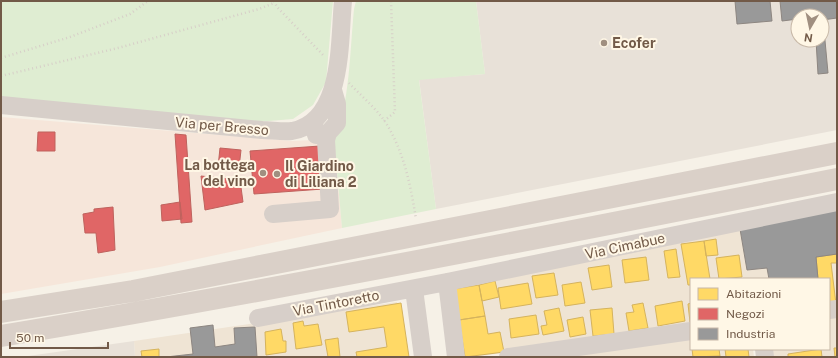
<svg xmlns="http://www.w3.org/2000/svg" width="838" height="358" font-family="'Public Sans',sans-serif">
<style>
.residential{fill:#efe4d4}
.commercial{fill:#f6e6da}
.industrial{fill:#e8e1d8;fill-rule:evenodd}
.green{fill:#dfedd2}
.homes{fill:#ffd966;stroke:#d5b35d}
.shops{fill:#e06666;stroke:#bf625d}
.industry{fill:#999;stroke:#8d8681}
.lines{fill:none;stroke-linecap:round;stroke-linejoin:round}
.path{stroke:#d7cfc8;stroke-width:2.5;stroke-dasharray:1 3;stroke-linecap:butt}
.minor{stroke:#d7cfc9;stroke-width:18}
.highway{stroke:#dad0c8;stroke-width:22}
.poi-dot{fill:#a08f80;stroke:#fff7e6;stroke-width:1.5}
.labels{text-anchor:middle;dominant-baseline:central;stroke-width:4;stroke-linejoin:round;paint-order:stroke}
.poi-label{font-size:14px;font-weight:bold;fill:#725a48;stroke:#fff7e6;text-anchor:start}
.street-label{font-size:14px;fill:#725a48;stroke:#fff7e6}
</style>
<rect width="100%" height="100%" fill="#f6f1e7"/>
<!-- residential -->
<path class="residential" d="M740 229 747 270 767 268 769 279H691V324L475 357H465L453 289Z
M837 254V304L829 305V279H818Z
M397 302 408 357H135L134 341Z
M837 315V357H773L772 349H829V316Z
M691 339V349H753L754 357H567Z"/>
<!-- commercial -->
<path class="commercial" d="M1 117 292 141 334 139 342 228 160 267 1 294Z"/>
<!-- industrial -->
<path class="industrial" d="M476 1H837V130L436 209 419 79 485 74ZM798 16H822V40H798Z
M134 341 135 357H21Z"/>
<!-- green -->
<path class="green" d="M1 1H333L326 82 313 105 293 119 257 122 1 97Z
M356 1H476L485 74 419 80 436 209 342 228 334 139C350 105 350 48 354 9Z"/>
<!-- homes -->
<path class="homes" d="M716 239 718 255 706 256 704 241Z
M704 241 710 279H691V285H688L681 244Z
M676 249 680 277 668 278 664 251Z
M837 254V263H831L836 304 829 305V279H818L816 257Z
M739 255 742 277 719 279 716 258Z
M646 257 649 280 625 283 622 260Z
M609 265 612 287 592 290 588 268Z
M554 273 558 295 536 298 532 276Z
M495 281 499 297 482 301 479 285Z
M581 282 585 303 565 306 562 285Z
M528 283 532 304 501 309 498 288Z
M479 285 485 316 459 320 453 289Z
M682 301 685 321 658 326 655 306Z
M401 303 409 357H357L356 352 387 347 384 327 349 332 346 312Z
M643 303 648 328 629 331 626 313 634 312 632 305Z
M691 303V322H690L688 304Z
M559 308 564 331 543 335 541 326 547 325 544 311Z
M612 308 614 334 593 336 590 310Z
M536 315 539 334 511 338 509 319Z
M485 316 488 334 500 332 504 352 465 357 459 320Z
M583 317 586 334 570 337 567 320Z
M303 321 304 326 318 324 322 345 296 349 293 323Z
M281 329 283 341H286V352L266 355 265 332Z
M338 338 340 357H328L325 340Z
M834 348H837V357H835Z
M159 349V357H142L141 351Z
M692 349H719L720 356 693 357Z
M725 349H748L749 357H726Z
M821 349 822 357H788V354Z"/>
<!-- shops -->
<path class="shops" d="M38 132H55V151H37Z
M175 134 186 135 192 222 181 223Z
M320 146 323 189 254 194 250 151Z
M220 148 241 150 239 168 218 167Z
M201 176 240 180 243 202 205 210Z
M180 202 182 219 162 221 161 205Z
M113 207 115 250 98 253 96 233H85L83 214 94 212V209Z"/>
<!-- industry -->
<path class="industry" d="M735 1H770L772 21 737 24Z
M780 1H837V18L822 20V16H798V19L782 21Z
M823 19 828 73 818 74 816 40H822Z
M837 209V254L816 257 818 279H769L767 268 747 270 740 229Z
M213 325 215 347 235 344 234 328 255 327 257 357H166L193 354 190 328Z"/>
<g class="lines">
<!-- path -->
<path class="path" d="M274 1 277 7 324 56
M1 58 70 37 130 14 148 1
M1 76 118 48 259 9 274 3
M349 83C363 98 381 112 390 130 405 157 411 188 416 219
M384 121 395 112 391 1"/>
<!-- minor -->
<path class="minor" d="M1 105 262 130C271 130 282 132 292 131 344 122 339 41 343 1
M316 135 328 133 337 123V104L333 90
M273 214 330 209 326 140 328 133
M447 282 456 357
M414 289 423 357
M829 310 837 309
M258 318 447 282 837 202
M764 349 765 357
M508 357 691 331"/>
<!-- highway -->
<path class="highway" d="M1 312 133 291 837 153
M1 336C281 289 559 234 837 179"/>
</g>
<!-- markers -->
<g class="poi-dot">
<circle cx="604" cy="43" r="4"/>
<circle cx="263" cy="173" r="4"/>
<circle cx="277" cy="174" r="4"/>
</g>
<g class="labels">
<!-- poi labels -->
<g class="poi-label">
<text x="612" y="43">Ecofer</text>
<text x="255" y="165" text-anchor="end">La bottega<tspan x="255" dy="16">del vino</tspan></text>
<text x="285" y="166">Il Giardino<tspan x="285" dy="16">di Liliana 2</tspan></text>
</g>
<!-- street labels -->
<g class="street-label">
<text transform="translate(222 126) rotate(5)">Via per Bresso</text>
<text transform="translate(625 246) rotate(-12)">Via Cimabue</text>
<text transform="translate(336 303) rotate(-11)">Via Tintoretto</text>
</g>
</g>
<!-- border -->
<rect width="838" height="358" fill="none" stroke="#725a48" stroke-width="4"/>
<!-- legend -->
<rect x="690" y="278" width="140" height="72" fill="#fff7e6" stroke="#c7b8a7"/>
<rect x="698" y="288" width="20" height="12" fill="#ffd966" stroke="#c7b8a7"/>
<text x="726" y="298" font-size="12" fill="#725a48">Abitazioni</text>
<rect x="698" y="308" width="20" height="12" fill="#e06666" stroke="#c7b8a7"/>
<text x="726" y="318" font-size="12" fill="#725a48">Negozi</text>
<rect x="698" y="328" width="20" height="12" fill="#999999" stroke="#c7b8a7"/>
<text x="726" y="338" font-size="12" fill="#725a48">Industria</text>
<!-- north arrow -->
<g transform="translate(810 28) rotate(189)"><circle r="19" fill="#fff7e6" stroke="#c7b8a7"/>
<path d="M0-3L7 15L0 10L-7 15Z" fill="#a08f80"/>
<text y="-6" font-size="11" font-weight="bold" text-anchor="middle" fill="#725a48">N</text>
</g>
<!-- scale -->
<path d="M10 342v6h98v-6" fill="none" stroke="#725a48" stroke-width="2"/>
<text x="16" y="342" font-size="12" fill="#725a48" stroke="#fff7e6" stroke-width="3" paint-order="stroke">50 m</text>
</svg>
